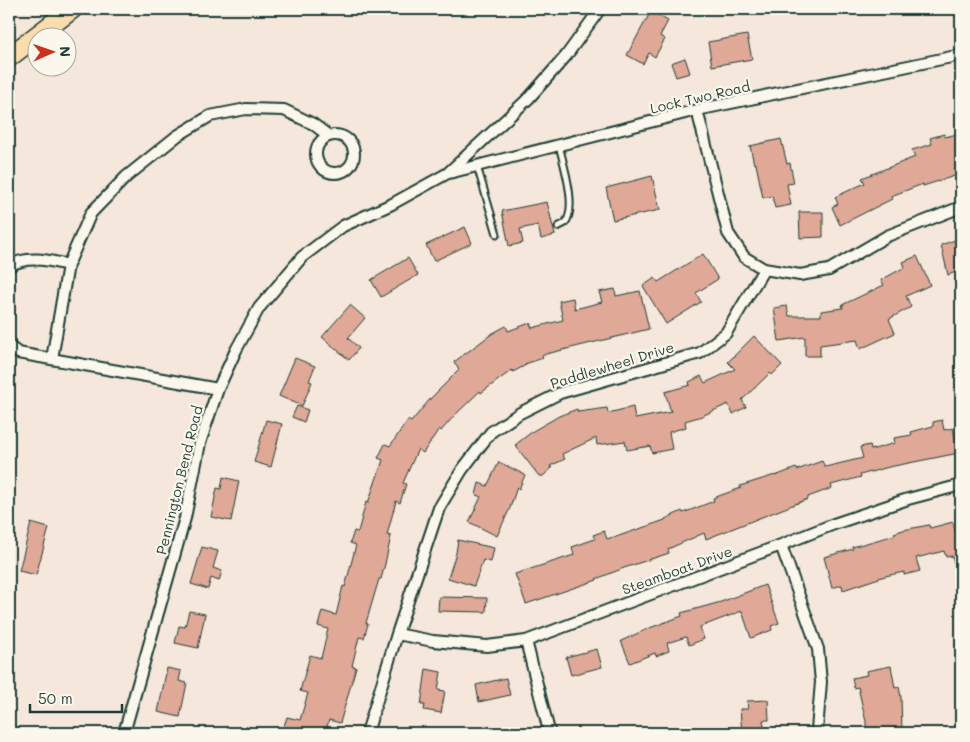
<svg xmlns="http://www.w3.org/2000/svg" width="970" height="742" font-family="Mali,sans-serif">
<style>
.building{fill:#dfa897;stroke:#1f3d34}
.lines{fill:none;stroke-linecap:round;stroke-linejoin:round}
.lane-casing{stroke:#1f3d34;stroke-width:9}
.street-casing{stroke:#1f3d34;stroke-width:14}
.highway-casing{stroke:#1f3d34;stroke-width:22}
.lane{stroke:#fbf7ec;stroke-width:5}
.street{stroke:#fbf7ec;stroke-width:10}
.highway{stroke:#fcdcac;stroke-width:19}
.labels{text-anchor:middle;dominant-baseline:central;stroke-width:4.5;stroke-linejoin:round;paint-order:stroke}
.street-label{font-size:14px;fill:#1f3d34;stroke:#fbf7ec}
</style>
<rect width="100%" height="100%" fill="#f5e7db"/>
<filter id="ink" filterUnits="userSpaceOnUse"><feTurbulence type="fractalNoise" baseFrequency=".02" numOctaves="2"/><feDisplacementMap in="SourceGraphic" scale="10" xChannelSelector="R" yChannelSelector="G"/><feConvolveMatrix kernelMatrix="1 2 1 2 8 2 1 2 1" color-interpolation-filters="sRGB"/></filter>
<g filter="url(#ink)">
<!-- building -->
<path class="building" d="M651 11 668 21 660 36 665 39 655 57 649 53 643 64 627 55Z
M747 35 752 59 712 66 708 42Z
M685 58 690 73 676 77 671 63Z
M961 133V174L923 186V184L891 196 892 199 840 225 832 207 838 204 835 197 865 183 862 178 915 157 912 150 932 144 930 138 944 134 945 137Z
M781 139 787 164 790 163 794 183 787 184 791 205 775 208 772 196 763 198 756 164H754L750 146Z
M652 176 660 210 613 220 606 188Z
M547 202 555 235 541 239 538 225 520 229 523 243 509 246 502 211Z
M799 212H823V237L800 238Z
M465 227 472 243 434 261 426 245Z
M955 240 961 260V270L948 275 941 245Z
M703 254 718 279 696 293 701 302 666 324 643 286 655 278 658 282Z
M917 256 930 285 906 296 911 307 889 319 895 333 860 349 857 340 820 345V356H805V337L779 341 774 308 787 306 789 316H821V311L843 308 842 305 884 285 881 280 905 267 903 262Z
M408 258 418 275 381 297 371 280Z
M615 289 616 296 640 291 649 329 542 355 543 358 525 364 526 365 513 372 512 370 481 393 480 391 454 416 441 431 439 429 423 453 418 449 403 483 406 484 400 503 396 501 387 535 391 536 385 564 381 579H379L366 623 368 624 364 638 359 637 352 666 356 667 340 723 329 720 325 733H298L283 729 287 717 300 720 308 693 300 691 310 655 321 658 328 629 318 626 322 611 336 615 343 586 345 587 356 545 350 543 354 531 358 532 366 502 368 503 383 460 378 458 385 444 390 446 408 420 411 422 431 398 459 370 454 362 493 333 506 326 508 331 530 323 532 328 563 320 559 301 573 298 575 309 602 302 599 292Z
M350 305 365 318 348 338 359 348 349 360 322 337Z
M754 336 782 365 772 375 770 373 742 400 746 407 733 414 728 404 702 416 685 421 686 427 669 432 672 449 652 453 650 446 627 450 625 441 597 445 596 438 562 454 565 459 550 466 552 468 543 476H539L515 445 533 431 559 416 577 409 578 412 607 408 608 413 633 407 635 419 671 412 665 392 690 385 689 382 701 376 705 383 735 369 728 362Z
M295 358 315 366 309 381 312 382 302 406 279 396Z
M297 406 308 410 304 422 292 417Z
M266 420 282 424 271 467 254 462Z
M942 420 944 430 953 428 959 453 889 467 860 475 861 477 831 485 832 488 808 497V499L795 504 706 539 704 533 668 549 669 553 624 568 596 579 597 580 526 604 515 574 574 555 572 547 595 539 593 535 604 531 607 539 613 537V538L665 520V519L682 511 683 513 714 501 713 498 741 488 740 486 775 475V476L796 468 797 470 822 461 825 467 863 458 860 447 870 445 871 450 895 443 894 438 912 435 911 432 933 426V422Z
M499 462 525 475 519 489 517 487 510 508 497 536 469 522 481 497 476 495 479 483 487 486Z
M223 477 239 481 231 521 211 517 217 488 221 489Z
M953 522 961 555V574L957 575 952 556 946 557 944 551 916 558 920 571 904 575V572L885 576 843 590 842 585 832 588 824 557 853 549 852 547 895 535 894 533 903 530 929 525 930 528Z
M31 523 49 528 36 575 19 571Z
M458 540 494 548 491 562 483 560 474 586 448 578 456 553Z
M202 547 218 551 213 568 222 571 219 581 211 578 208 589 191 584Z
M765 585 779 623 771 626 772 630 751 638 742 611 700 627 704 639 689 645 686 637 667 643 669 651 656 656 655 653 630 663 621 641 647 629 682 616 681 613 721 602Z
M439 597 487 598 486 612 438 611Z
M189 611 205 614 198 648 175 643 179 626 185 627Z
M597 649 602 667 571 675 566 657Z
M891 666 895 688 899 687 901 697 902 731 866 732V722L858 687 854 688 852 678 867 675 866 671Z
M167 668 181 671 179 681 187 683 180 717 158 712Z
M426 669 441 672 438 690 445 691 441 713 424 710 425 705H421Z
M506 678 510 695 479 702 476 685Z
M768 700 769 720H763L765 733H742L740 709H748L747 701Z"/>
<g class="lines">
<!-- lane casing -->
<g class="lane-casing">
<path id="lane" d="M477 166 497 234
M558 227C560 225 563 225 565 223 578 208 563 163 559 145"/>
</g>
<!-- street casing -->
<g class="street-casing">
<path id="street" d="M697 110 728 233 744 257 764 269 800 275 829 270 887 236 961 207
M316 154a19 19 0 1 1 38 0a19 19 0 1 1-38 0Z
M449 173 697 110 961 55
M9 266C27 255 48 260 68 265L91 213 126 177 177 136 210 116 246 109 284 110 313 124 329 136
M9 346 18 353 218 389
M52 359 68 265
M781 545 818 649 821 682 817 730
M397 634 433 641 487 646 526 641 781 545 834 524 908 499 961 485
M526 641 549 731
M124 733 185 518 200 443 218 389 236 350 259 308 302 257 343 226 392 204 448 173 529 98 566 56 600 9
M367 733 397 634 439 508 462 470 491 432 520 413 560 393 700 353 726 333 764 269"/>
</g>
<!-- highway casing -->
<g class="highway-casing">
<path id="highway" d="M9 57 72 9"/>
</g>
<!-- lane -->
<use href="#lane" class="lane"/>
<!-- street -->
<use href="#street" class="street"/>
<!-- highway -->
<use href="#highway" class="highway"/>
</g>
</g>
<g class="labels">
<!-- street labels -->
<g class="street-label">
<text transform="translate(700 97) rotate(-13)">Lock Two Road</text>
<text transform="translate(612 365) rotate(-17)">Paddlewheel Drive</text>
<text transform="translate(179 480) rotate(-76)">Pennington Bend Road</text>
<text transform="translate(677 570) rotate(-20)">Steamboat Drive</text>
</g>
</g>
<!-- margin -->
<rect width="970" height="742" fill="none" stroke="#fbf7ec" stroke-width="30"/>
<rect x="15" y="15" width="940" height="712" fill="none" stroke="#1f3d34" stroke-width="2" filter="url(#ink)"/>
<!-- north arrow -->
<g transform="translate(52 52) rotate(88)"><circle r="24" fill="#fbf7ec" stroke="#a3ada2"/>
<path d="M0-4L9 19L0 12L-9 19Z" fill="#c8321e"/>
<text y="-8" font-size="14" font-weight="bold" text-anchor="middle" fill="#1f3d34">N</text>
</g>
<!-- scale -->
<path d="M30 704v8h92v-8" fill="none" stroke="#1f3d34" stroke-width="2.5"/>
<text x="38" y="704" font-size="15" fill="#1f3d34" stroke="#fbf7ec" stroke-width="4" paint-order="stroke">50 m</text>
</svg>
